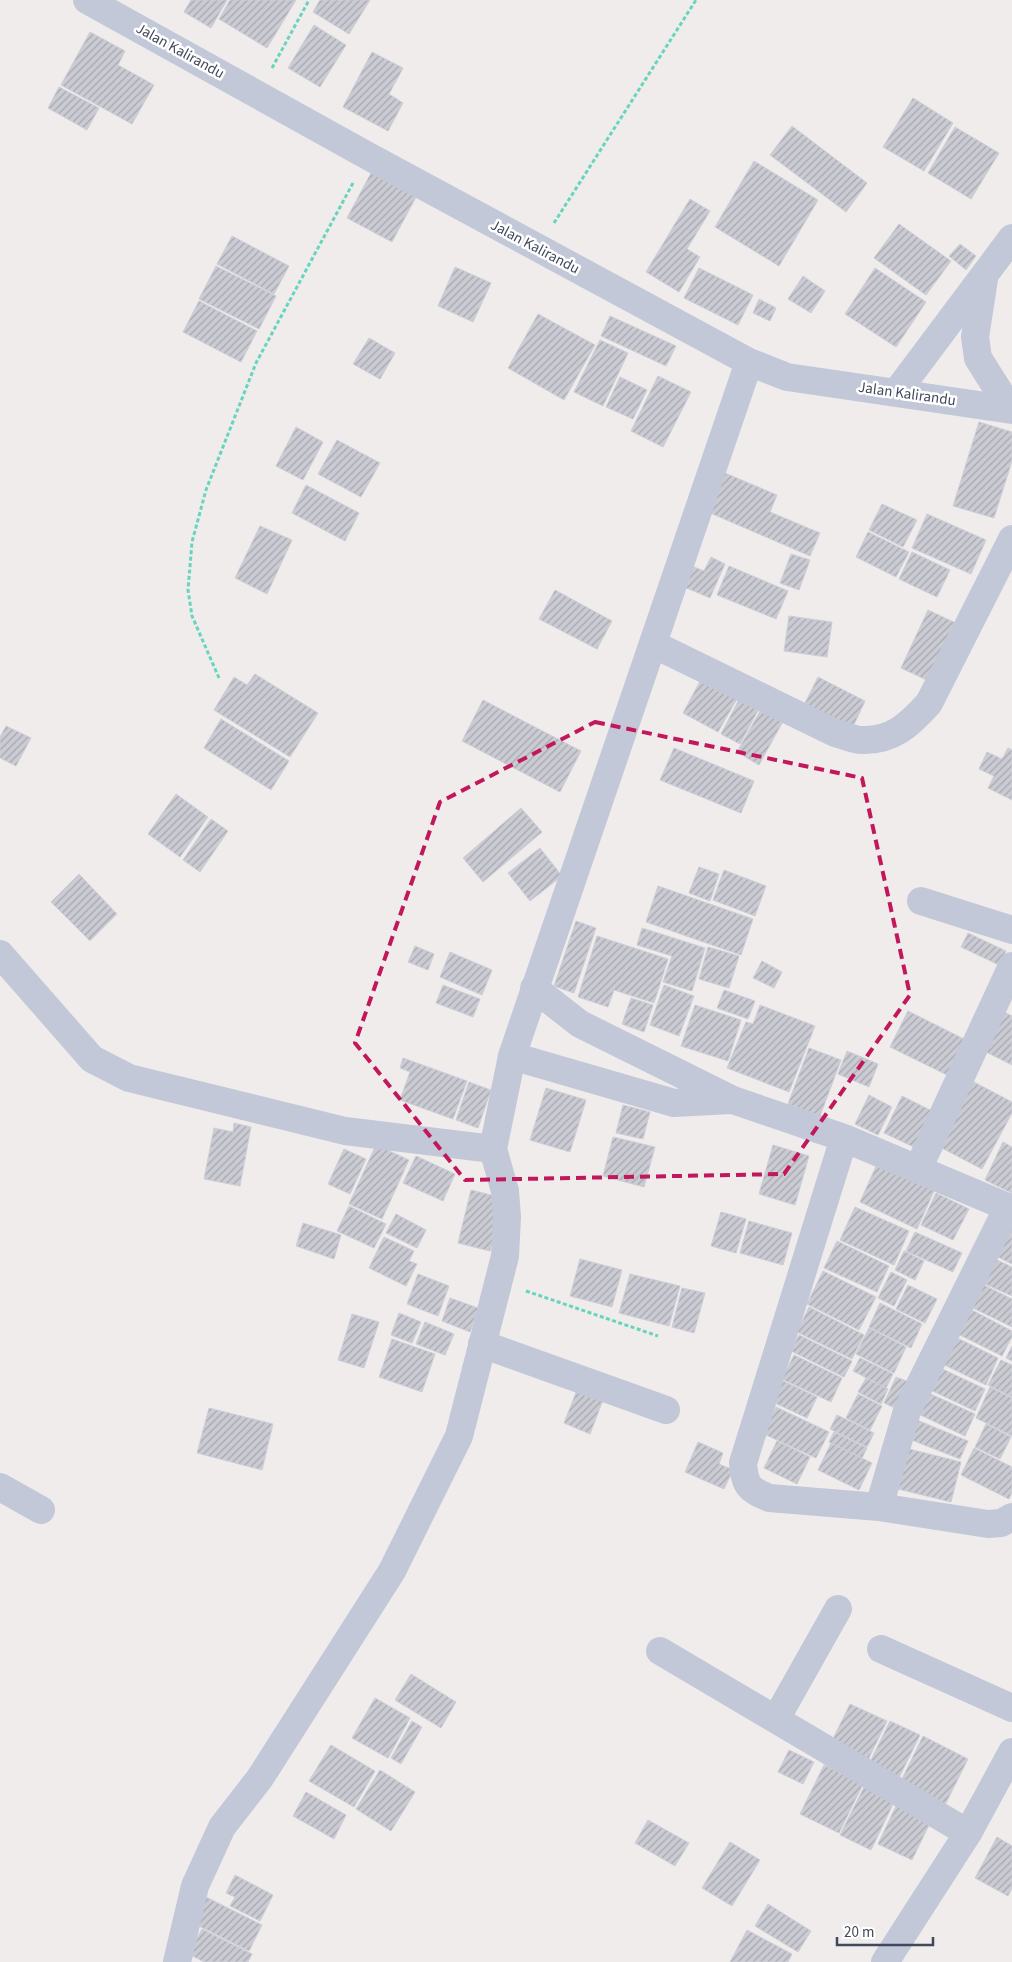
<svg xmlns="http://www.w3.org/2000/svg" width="1012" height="1962" font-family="'Source Sans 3',sans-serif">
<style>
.building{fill:url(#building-hatch);stroke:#ceced8}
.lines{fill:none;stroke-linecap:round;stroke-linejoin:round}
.path{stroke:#67d5be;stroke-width:3;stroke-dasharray:4 2.5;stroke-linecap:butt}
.minor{stroke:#c2c8d8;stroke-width:28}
.marked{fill:none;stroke:#c2185b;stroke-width:4;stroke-dasharray:10 6;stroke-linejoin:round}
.labels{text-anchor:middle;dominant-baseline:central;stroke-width:5;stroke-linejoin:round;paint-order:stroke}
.street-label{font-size:15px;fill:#42485b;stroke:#fff}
</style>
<defs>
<pattern id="building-hatch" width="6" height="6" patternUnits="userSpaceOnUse" patternTransform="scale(1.25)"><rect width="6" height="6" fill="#cbcbd4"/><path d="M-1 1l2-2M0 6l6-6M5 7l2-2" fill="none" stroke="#a6a7af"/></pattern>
</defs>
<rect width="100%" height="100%" fill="#efeceb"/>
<!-- building -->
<path class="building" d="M191 0H227L211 28 184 12Z
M230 0H296L267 48 219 19Z
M320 0H370L349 34 313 12Z
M314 25 346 45 320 87 288 68Z
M90 32 125 51 118 65 154 85 132 124 61 85Z
M372 52 403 68 389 94 403 103 388 131 343 107Z
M59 87 99 108 87 130 48 108Z
M913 98 953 123 924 171 883 147Z
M792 126 867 183 846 212 770 155Z
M955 127 999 153 971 199 928 173Z
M754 161 818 200 779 266 715 227Z
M371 173 416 197 392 242 347 218Z
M690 199 710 211 687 249 700 257 679 292 646 272Z
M899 224 951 261 926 295 874 258Z
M232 236 289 266 274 294 217 264Z
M960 244 976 256 966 270 949 256Z
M216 266 276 296 259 329 199 299Z
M455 267 491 283 473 322 438 306Z
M699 268 753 295 738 325 684 298Z
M875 268 926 302 896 347 845 314Z
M803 276 825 291 811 313 788 299Z
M759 299 776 308 770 321 753 313Z
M199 301 257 331 241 362 183 332Z
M538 314 595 345 564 400 508 368Z
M610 316 676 346 666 366 601 336Z
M369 338 395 353 380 379 353 364Z
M600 340 628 353 603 406 574 392Z
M658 376 691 392 663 447 631 431Z
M620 377 647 390 633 419 606 407Z
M979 422 1012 432V461L994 518 953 506Z
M296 427 323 442 303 480 276 466Z
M337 440 380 463 361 497 318 474Z
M725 473 777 495 770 512 820 533 810 556 701 509Z
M306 485 359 513 345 541 292 513Z
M882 504 917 520 903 547 869 530Z
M927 514 986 540 971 574 912 548Z
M260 526 292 540 267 594 235 578Z
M868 532 909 552 896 577 856 557Z
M912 552 950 570 937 597 899 579Z
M791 554 810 560 799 590 780 583Z
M711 557 725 564 710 598 675 583 684 563 704 571Z
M729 566 788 591 776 619 717 595Z
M555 590 612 621 597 649 539 619Z
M928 610 958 624 931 682 901 668Z
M789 616 832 622 827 657 784 651Z
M705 672 741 692 718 732 683 713Z
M255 674 318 713 290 757 214 710 234 677 247 685Z
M818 677 865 701 851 731 803 707Z
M743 692 762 703 740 744 721 734Z
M483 700 581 751 560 792 462 741Z
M764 704 786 716 759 765 737 752Z
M221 719 289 761 271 790 204 748Z
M6 726 31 738 16 766 0 758V737Z
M674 748 754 781 741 813 660 780Z
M1008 748 1012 750V800L988 788 994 776 979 769 987 752 1002 759Z
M176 794 208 817 180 857 148 834Z
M521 808 542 832 483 882 463 858Z
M211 819 228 831 200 872 183 860Z
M540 848 562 876 530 901 508 873Z
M699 867 719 874 710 901 689 893Z
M724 870 766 886 755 916 713 900Z
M79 874 117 914 90 941 51 902Z
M658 886 753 919 741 955 646 922Z
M576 921 596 928 574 993 554 986Z
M642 928 705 948 692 991 663 982 672 956 637 945Z
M968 933 1006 951 999 965 961 947Z
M597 936 668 959 654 1003 614 990 608 1007 578 997Z
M415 946 434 954 428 970 408 962Z
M708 947 739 956 729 988 699 979Z
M450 952 492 970 482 995 440 977Z
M762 961 782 972 774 988 753 978Z
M443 985 480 999 473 1017 436 1003Z
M664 985 694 996 679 1036 650 1025Z
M724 990 755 1001 748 1019 717 1008Z
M631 998 653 1005 644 1032 622 1024Z
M695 1005 741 1020 728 1061 681 1046Z
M760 1005 815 1026 789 1092 727 1068 746 1022 753 1024Z
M908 1011 966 1040 949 1076 890 1047Z
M1004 1012 1012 1016V1065L984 1051Z
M809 1048 841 1060 820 1116 788 1104Z
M847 1051 878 1064 869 1087 838 1074Z
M403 1058 467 1081 453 1119 400 1100 410 1072 400 1068Z
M972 1081 1012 1102V1113L982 1169 938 1146Z
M469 1082 491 1090 478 1128 456 1120Z
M546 1088 586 1100 570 1152 530 1140Z
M869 1095 892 1107 878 1135 855 1124Z
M902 1096 938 1114 920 1150 884 1133Z
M623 1105 650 1112 643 1139 616 1133Z
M234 1123 251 1127 240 1186 204 1179 214 1128 233 1132Z
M613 1137 655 1147 644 1187 603 1176Z
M1003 1142 1012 1147V1193L985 1180Z
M376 1145 409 1160 382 1219 349 1204Z
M773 1145 809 1156 795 1205 759 1194Z
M344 1149 366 1159 350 1194 328 1184Z
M416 1156 455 1174 443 1201 403 1183Z
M877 1164 934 1191 917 1229 860 1202Z
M471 1190 503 1198 490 1251 458 1243Z
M936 1193 969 1209 953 1240 921 1225Z
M349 1206 386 1224 374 1248 337 1231Z
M855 1207 909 1231 894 1265 840 1240Z
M721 1212 746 1219 736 1253 711 1246Z
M396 1214 426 1230 417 1248 386 1233Z
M749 1221 792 1233 783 1265 740 1253Z
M303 1223 341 1235 334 1259 296 1246Z
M1012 1226V1264L998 1257Z
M915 1232 962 1253 953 1272 906 1251Z
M384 1237 414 1251 409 1261 417 1264 406 1286 369 1268Z
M837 1241 889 1266 877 1292 824 1268Z
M904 1251 924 1261 915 1280 895 1270Z
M580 1259 622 1270 612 1307 570 1296Z
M995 1259 1012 1267V1296L983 1283Z
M823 1271 876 1297 859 1330 807 1304Z
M891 1272 907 1280 894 1306 878 1298Z
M418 1274 449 1286 438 1316 407 1304Z
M630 1274 680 1286 669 1326 619 1313Z
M982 1284 1012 1299V1327L971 1307Z
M908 1285 937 1299 925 1323 896 1309Z
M682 1288 705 1293 694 1333 672 1327Z
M450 1298 478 1308 470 1332 442 1321Z
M880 1303 922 1324 911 1348 869 1327Z
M809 1307 864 1335 852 1359 797 1332Z
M970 1309 1012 1331V1337L1002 1356 958 1334Z
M399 1313 421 1322 412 1343 391 1335Z
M352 1314 379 1322 364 1368 338 1360Z
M425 1322 454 1334 445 1355 416 1344Z
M869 1328 906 1347 894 1373 856 1354Z
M949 1334 998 1358 986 1385 936 1361Z
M799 1335 852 1361 844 1377 791 1351Z
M392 1339 435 1354 422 1392 379 1377Z
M1012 1346V1361L1006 1358Z
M794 1355 842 1378 831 1402 782 1379Z
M860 1358 893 1374 886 1388 853 1371Z
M1001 1360 1012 1365V1397L988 1385Z
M934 1365 985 1389 975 1411 924 1387Z
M896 1377 909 1382 897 1409 884 1403Z
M866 1378 888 1389 881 1404 858 1392Z
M783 1381 817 1397 807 1418 773 1402Z
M990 1387 1012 1398V1436L976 1418Z
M577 1390 603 1400 590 1434 564 1423Z
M924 1391 975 1414 965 1436 914 1412Z
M858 1394 882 1406 870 1430 846 1418Z
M776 1407 829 1432 816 1458 764 1434Z
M209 1408 273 1424 262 1470 197 1453Z
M837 1415 874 1433 867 1447 830 1429Z
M912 1418 968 1441 960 1459 904 1437Z
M986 1424 1011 1437 1000 1459 975 1447Z
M834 1432 867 1448 862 1458 829 1442Z
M777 1441 810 1457 797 1484 764 1468Z
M698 1442 723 1453 719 1464 733 1470 724 1489 685 1472Z
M831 1443 872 1463 859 1490 818 1470Z
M905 1448 961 1462 951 1502 894 1488Z
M974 1448 1012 1467V1492L1009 1499 961 1475Z
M411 1674 456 1702 441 1728 395 1700Z
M375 1698 410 1718 388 1758 352 1738Z
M850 1704 887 1721 865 1766 828 1749Z
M412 1721 422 1727 401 1764 391 1758Z
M890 1721 920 1735 898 1780 868 1766Z
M923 1736 968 1759 945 1805 900 1783Z
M331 1745 375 1771 354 1807 309 1781Z
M789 1750 814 1762 803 1784 778 1772Z
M824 1765 863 1784 839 1833 800 1814Z
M380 1770 415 1792 391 1831 356 1809Z
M864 1787 894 1802 871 1850 840 1835Z
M306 1792 346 1815 334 1839 293 1816Z
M896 1806 930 1823 912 1860 878 1844Z
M648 1820 689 1843 675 1866 635 1843Z
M997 1837 1012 1846V1888L1008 1896 975 1878Z
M730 1842 760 1860 732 1906 702 1888Z
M235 1875 273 1895 260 1921 230 1906 235 1897 226 1893Z
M206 1897 262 1925 249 1951 193 1923Z
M768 1904 811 1931 798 1952 755 1926Z
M202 1929 252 1954 248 1962H204L189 1954Z
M747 1930 792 1954 788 1962H730Z"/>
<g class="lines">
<!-- path -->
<path class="path" d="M272 68 309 0
M554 223 696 0
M219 678 192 616 188 590 192 542 206 490 256 363 353 183
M526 1291 658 1336"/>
<!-- minor -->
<path class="minor" d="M87 0 368 156 749 362 787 377 1012 410
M984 279 975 337 978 358 1010 409
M896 393 1012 238
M653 644 835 733C844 735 854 740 862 740 893 741 910 724 929 703L1012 539
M921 901 1012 930
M0 954 92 1059 129 1078 345 1131 493 1149
M534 988 580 1024 733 1100 844 1138 1012 1209
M512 1056 674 1103 731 1100
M844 1138 743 1463C745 1486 748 1489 769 1498L879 1507 988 1524 1001 1523 1012 1517
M918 1169 1012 966
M482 1344 666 1410
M0 1487 41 1510
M879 1507 907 1411 1008 1207
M881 1649 1012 1708
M660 1651 968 1833
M776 1719 838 1609
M177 1962 195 1886 222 1827 260 1778 392 1571 459 1436 505 1256 507 1217 505 1191 493 1149 512 1056 749 362
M885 1962 968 1833 1012 1752"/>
</g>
<!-- marked area -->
<path class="marked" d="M595 722 862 778 910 995 784 1174 465 1180 355 1043 440 802Z"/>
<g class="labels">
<!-- street labels -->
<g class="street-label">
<text transform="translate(180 51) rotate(29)">Jalan Kalirandu</text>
<text transform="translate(535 247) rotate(28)">Jalan Kalirandu</text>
<text transform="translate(907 394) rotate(8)">Jalan Kalirandu</text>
</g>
</g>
<!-- scale -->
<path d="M837 1937v8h96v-8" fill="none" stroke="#42485b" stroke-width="2.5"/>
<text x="844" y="1937" font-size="15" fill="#42485b" stroke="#ffffff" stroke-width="4" paint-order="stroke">20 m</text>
</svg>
